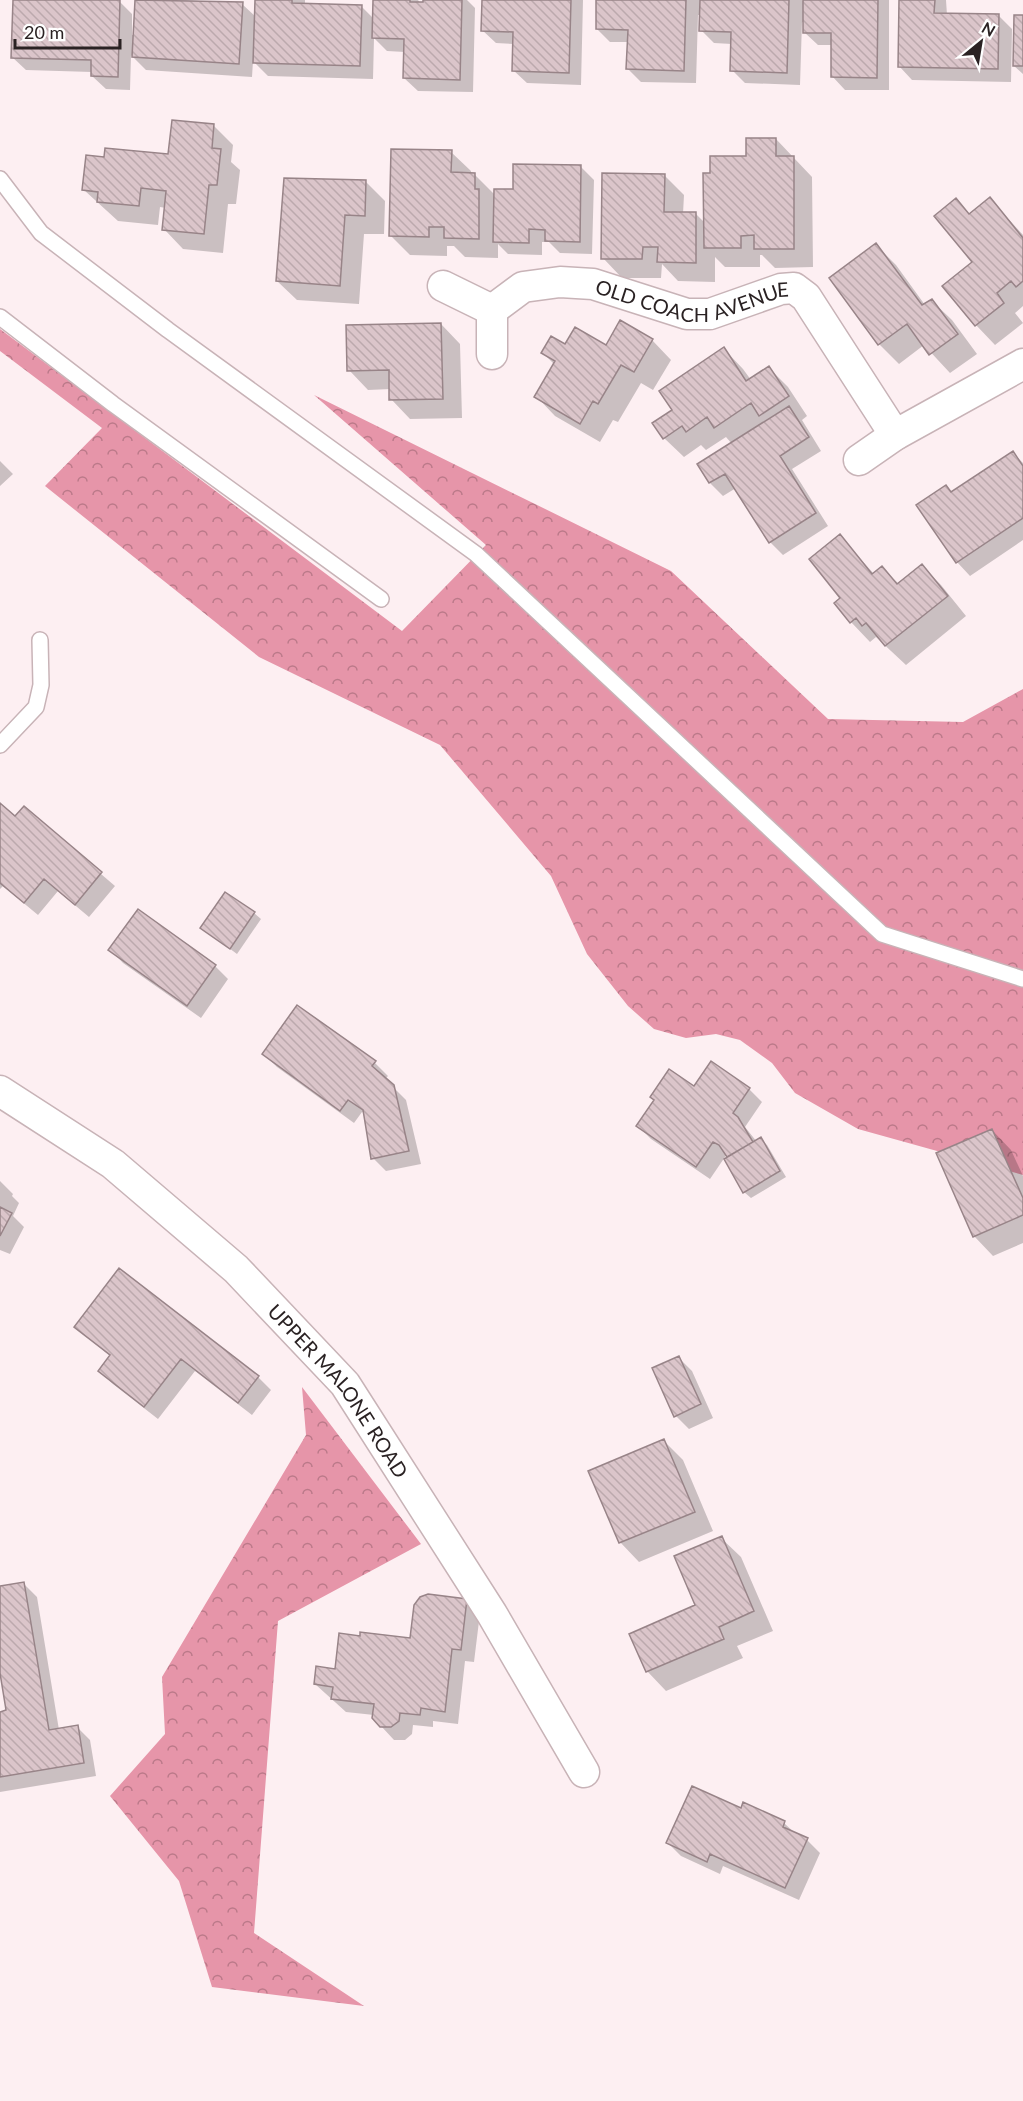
<svg xmlns="http://www.w3.org/2000/svg" width="1023" height="2101" font-family="Lato,sans-serif">
<style>
.forest{fill:url(#forest-crowns)}
.shadow{fill:#0003}
.building{fill:url(#building-back-hatch);stroke:#988488;stroke-width:1.5}
.lines{fill:none;stroke-linecap:round;stroke-linejoin:round}
.service-casing{stroke:#c8b3b7;stroke-width:18}
.minor-casing{stroke:#c8b3b7;stroke-width:33}
.service{stroke:#fff;stroke-width:15}
.minor{stroke:#fff;stroke-width:30}
.labels{text-anchor:middle;dominant-baseline:central;stroke-width:6;stroke-linejoin:round;paint-order:stroke}
.street-label{font-size:20px;fill:#2a2223;stroke:#fff}
</style>
<defs>
<pattern id="forest-crowns" width="20" height="18" patternUnits="userSpaceOnUse" patternTransform="scale(1.5)"><rect width="20" height="18" fill="#e695a9"/><path d="M2 6a3 3 0 1 1 6 0M12 15a3 3 0 1 1 6 0" fill="none" stroke="#bb7989"/></pattern>
<pattern id="building-back-hatch" width="6" height="6" patternUnits="userSpaceOnUse" patternTransform="scale(1.5)"><rect width="6" height="6" fill="#dbc5ca"/><path d="M-1 5l2 2M0 0l6 6M5-1l2 2" fill="none" stroke="#bca9ad"/></pattern>
</defs>
<rect width="100%" height="100%" fill="#fdeff2"/>
<!-- forest -->
<path class="forest" d="M0 329 402 631 486 545 314 395 671 571 828 719 963 722 1023 689V1175L858 1129 795 1093 772 1063 740 1040 716 1034 686 1038 654 1029 628 1006 587 954 551 876 440 745 259 657 45 486 102 428 0 351Z
M302 1387 421 1544 278 1621 254 1933 364 2006 212 1987 179 1881 110 1796 165 1734 162 1677 306 1435Z"/>
<!-- shadow -->
<path class="shadow" d="M14 0 119 1 132 14V35H135L137 0H186L242 4 256 17V0H305V5L361 6 374 19V0H418L421 4H425V0H467L475 8 473 92 418 91 404 78 405 52 387 51 374 38 373 79 268 76 253 61 252 77 146 70 131 55 130 90 106 89 92 76V72L26 70 12 57Z
M483 0H583L581 85 527 83 513 70 514 44 496 43 482 30Z
M598 0H700L701 2 702 0H802L805 3V0H889V90H845L832 76V45H818L804 32V23L802 22 800 85 745 83 732 70V44L714 43 701 30V15H698L696 83 641 82 628 69 629 42H610L597 29Z
M900 0H946L947 15H998L1012 29 1011 82 912 80 899 66Z
M1023 16V74L1014 66Z
M214 126 233 145 231 162 240 170 236 204H228L223 253 183 249 164 229 166 208 160 207 158 225 118 221 84 190 105 159 169 156Z
M776 139 812 177 813 267 775 268 762 255H760V267H725L715 257V282L678 281 662 264 661 278H622L603 258 664 175 684 195 683 214H696L705 223 712 174 747 157Z
M451 152 471 171V174H474L495 195 514 191 581 167 594 180 592 254 560 253 549 242H542V255L508 254 498 244V258L465 257 454 246H447V256L410 255 390 235Z
M365 181 385 201 384 234H364L359 304 297 300 277 281Z
M990 199 1023 235V306L1015 313 1023 323 995 345 976 325 974 262 956 200 970 215Z
M876 245 896 265 925 305 932 301 952 320 977 354 950 373 924 345 899 364 879 344 831 278Z
M441 324 460 344 462 418 410 419 391 399V389L368 390 349 370Z
M652 340 671 360 653 390 641 383 618 422 613 420 600 442 555 416 536 396 554 364 542 352 565 346 606 347Z
M724 349 743 369 751 380 769 368 788 387 807 416 802 420 821 451 792 469 828 526 783 555 770 542 736 488 723 496 710 483 699 465 732 444 726 437 706 450 701 445 684 457 664 438 674 410Z
M1013 453 1023 463V540L970 576 957 562 952 493Z
M0 461 13 474 0 486Z
M840 536 874 574 882 568 899 584 922 566 941 585 966 616 906 665 876 637 870 642 851 622 836 603 842 598Z
M0 805 15 818 24 808 115 886 89 917 58 891 38 915 3 886 0 889Z
M254 913 261 919 237 954 202 928Z
M110 949 215 966 228 979 201 1018 123 963Z
M264 1054 375 1063 388 1076 385 1079 406 1100 421 1164 386 1171 373 1158 366 1114 362 1112 354 1123 277 1067Z
M694 1088 749 1089 762 1102 745 1127 757 1142 761 1139 767 1145 786 1177 751 1198 744 1192 727 1154 710 1179 651 1139 638 1126Z
M992 1130 1011 1150 1023 1176V1243L993 1256 974 1236Z
M0 1181 13 1194 12 1196 19 1203 13 1216 24 1227 10 1254 0 1250Z
M76 1327 258 1377 271 1390 252 1415 195 1371 158 1419 113 1384 100 1371 111 1357Z
M679 1358 692 1371 713 1418 689 1429 676 1416Z
M664 1441 683 1460 713 1531 639 1562 620 1542Z
M721 1538 741 1557 773 1631 737 1646 743 1658 666 1691 647 1671 697 1606Z
M23 1583 37 1597 59 1730 77 1727 90 1740 96 1776 0 1792V1713L8 1712 0 1664V1587Z
M466 1600 480 1613 474 1662 465 1661 458 1724 433 1721V1727L413 1725 412 1734 405 1740H394L381 1726 374 1715 346 1712 315 1684 336 1670 412 1640Z
M744 1804 784 1823 797 1835 807 1840 820 1853 799 1900 723 1866 720 1874 681 1856 668 1843 742 1810Z"/>
<!-- building -->
<path class="building" d="M13 0H120L118 77 91 76V60L11 58Z
M135 0 243 2 239 64 132 57Z
M255 0H292V3L362 5 360 66 253 63Z
M373 0H410V2H423V0H462L460 80 403 78 404 39 372 38Z
M482 0H571L569 73 512 71 513 32 481 31Z
M596 0H686L684 71 626 69 628 30 596 29Z
M700 0H789L787 73 730 71 731 32 699 31Z
M803 0H878L877 78 831 77V33H803Z
M899 0H935L934 13 999 14 998 69 898 67Z
M1014 15H1023V66H1013Z
M172 120 214 124 212 148 221 149 217 185H209L204 234 162 230 166 191 141 188 139 206 97 202 98 192 82 190 86 155 104 157 105 148 168 154Z
M746 138H776V156H794V249H754V235L741 236V248H704L703 173H710V156H746Z
M391 149 452 150 451 172 475 173V189H479V239L444 238V227H429V237L389 236Z
M513 164 581 165 580 242 545 241V230L529 229V243L493 242 494 189H513Z
M602 173 665 174 664 212H696V263L657 262 658 247H643L642 259H601Z
M284 178 366 180 365 216 345 215 340 286 276 281Z
M990 197 1023 238V281L1016 287 1011 281 997 293 1004 303 975 326 942 286 972 262 934 216 956 198 969 214Z
M876 243 922 305 932 299 958 334 929 355 907 324 878 345 829 278Z
M620 320 653 339 634 372 621 365 598 404 593 401 580 424 534 397 555 361 541 353 551 336 565 344 575 327 606 345Z
M441 323 443 399 389 400V370L347 371 346 325Z
M724 347 746 381 769 366 789 396 759 416 751 403 714 428 707 417 686 432 682 426 663 439 652 423 672 410 659 391Z
M789 406 809 437 780 456 816 513 769 543 725 474 709 483 697 464Z
M1013 451 1023 466V518L956 563 916 505 946 485 951 492Z
M840 534 872 574 882 566 897 584 922 564 948 596 885 646 866 623 862 626 856 618 850 623 834 603 840 598 809 559Z
M0 803 15 816 24 806 102 872 75 905 44 879 24 903 0 883Z
M225 892 255 912 230 949 200 928Z
M138 909 216 965 187 1006 108 950Z
M297 1005 376 1061 372 1066 394 1085 409 1151 371 1159 363 1110 348 1100 340 1111 262 1054Z
M711 1061 750 1088 733 1113 738 1117 753 1142 727 1157 719 1145 713 1142 696 1167 636 1126 654 1100 650 1097 669 1069 694 1086Z
M992 1129 1023 1198V1215L973 1237 936 1153Z
M761 1137 780 1171 743 1193 724 1159Z
M0 1207 12 1213 0 1236Z
M119 1268 259 1376 238 1403 181 1359 144 1407 98 1371 110 1355 74 1327Z
M679 1356 701 1404 674 1417 652 1368Z
M664 1439 695 1512 619 1543 588 1471Z
M722 1536 754 1611 719 1627 724 1639 646 1672 629 1634 695 1605 674 1556Z
M24 1582 49 1730 78 1725 84 1763 0 1777V1712L6 1710 0 1673V1586Z
M428 1594 467 1599 461 1650 452 1649 445 1712 421 1708 420 1715 400 1713 399 1721 391 1727H380L372 1718 374 1704 331 1699 333 1687 314 1684 316 1666 335 1669 339 1633 360 1636V1632L410 1638 414 1605 420 1597Z
M692 1786 741 1808 743 1802 785 1821 783 1827 808 1838 785 1888 710 1854 707 1862 666 1843Z"/>
<g class="lines">
<!-- service casing -->
<g class="service-casing">
<path id="service" d="M0 179 41 233 168 330 476 554 882 934 1023 979
M0 317 113 404 381 599
M0 745 36 707 41 685 40 640"/>
</g>
<!-- minor casing -->
<g class="minor-casing">
<g id="minor">
<path d="M443 286 492 310V354"/>
<path id="s1" d="M492 310 523 287 560 282 593 284 687 314H710L781 289 794 288 806 297 895 435"/>
<path d="M859 460 895 435 1023 364"/>
<path id="s2" d="M0 1091 113 1164 236 1269 345 1384 492 1614 584 1772"/>
</g>
</g>
<!-- service -->
<use href="#service" class="service"/>
<!-- minor -->
<use href="#minor" class="minor"/>
</g>
<g class="labels">
<!-- street labels -->
<g class="street-label">
<text stroke="none"><textPath href="#s1" startOffset="213">OLD COACH AVENUE</textPath></text>
<text stroke="none"><textPath href="#s2" startOffset="456">UPPER MALONE ROAD</textPath></text>
</g>
</g>
<!-- north arrow -->
<g transform="translate(981 42) rotate(30)" stroke="#ffffff" stroke-width="4.5" paint-order="stroke">
<path d="M0-4.5L10 22L0 15L-10 22Z" fill="#2a2223"/>
<text y="-9" font-size="16" font-weight="bold" text-anchor="middle" fill="#2a2223">N</text>
</g>
<!-- scale -->
<path d="M15 39v9h105v-9" fill="none" stroke="#2a2223" stroke-width="3"/>
<text x="24" y="39" font-size="18" fill="#2a2223" stroke="#ffffff" stroke-width="4.5" paint-order="stroke">20 m</text>
</svg>
